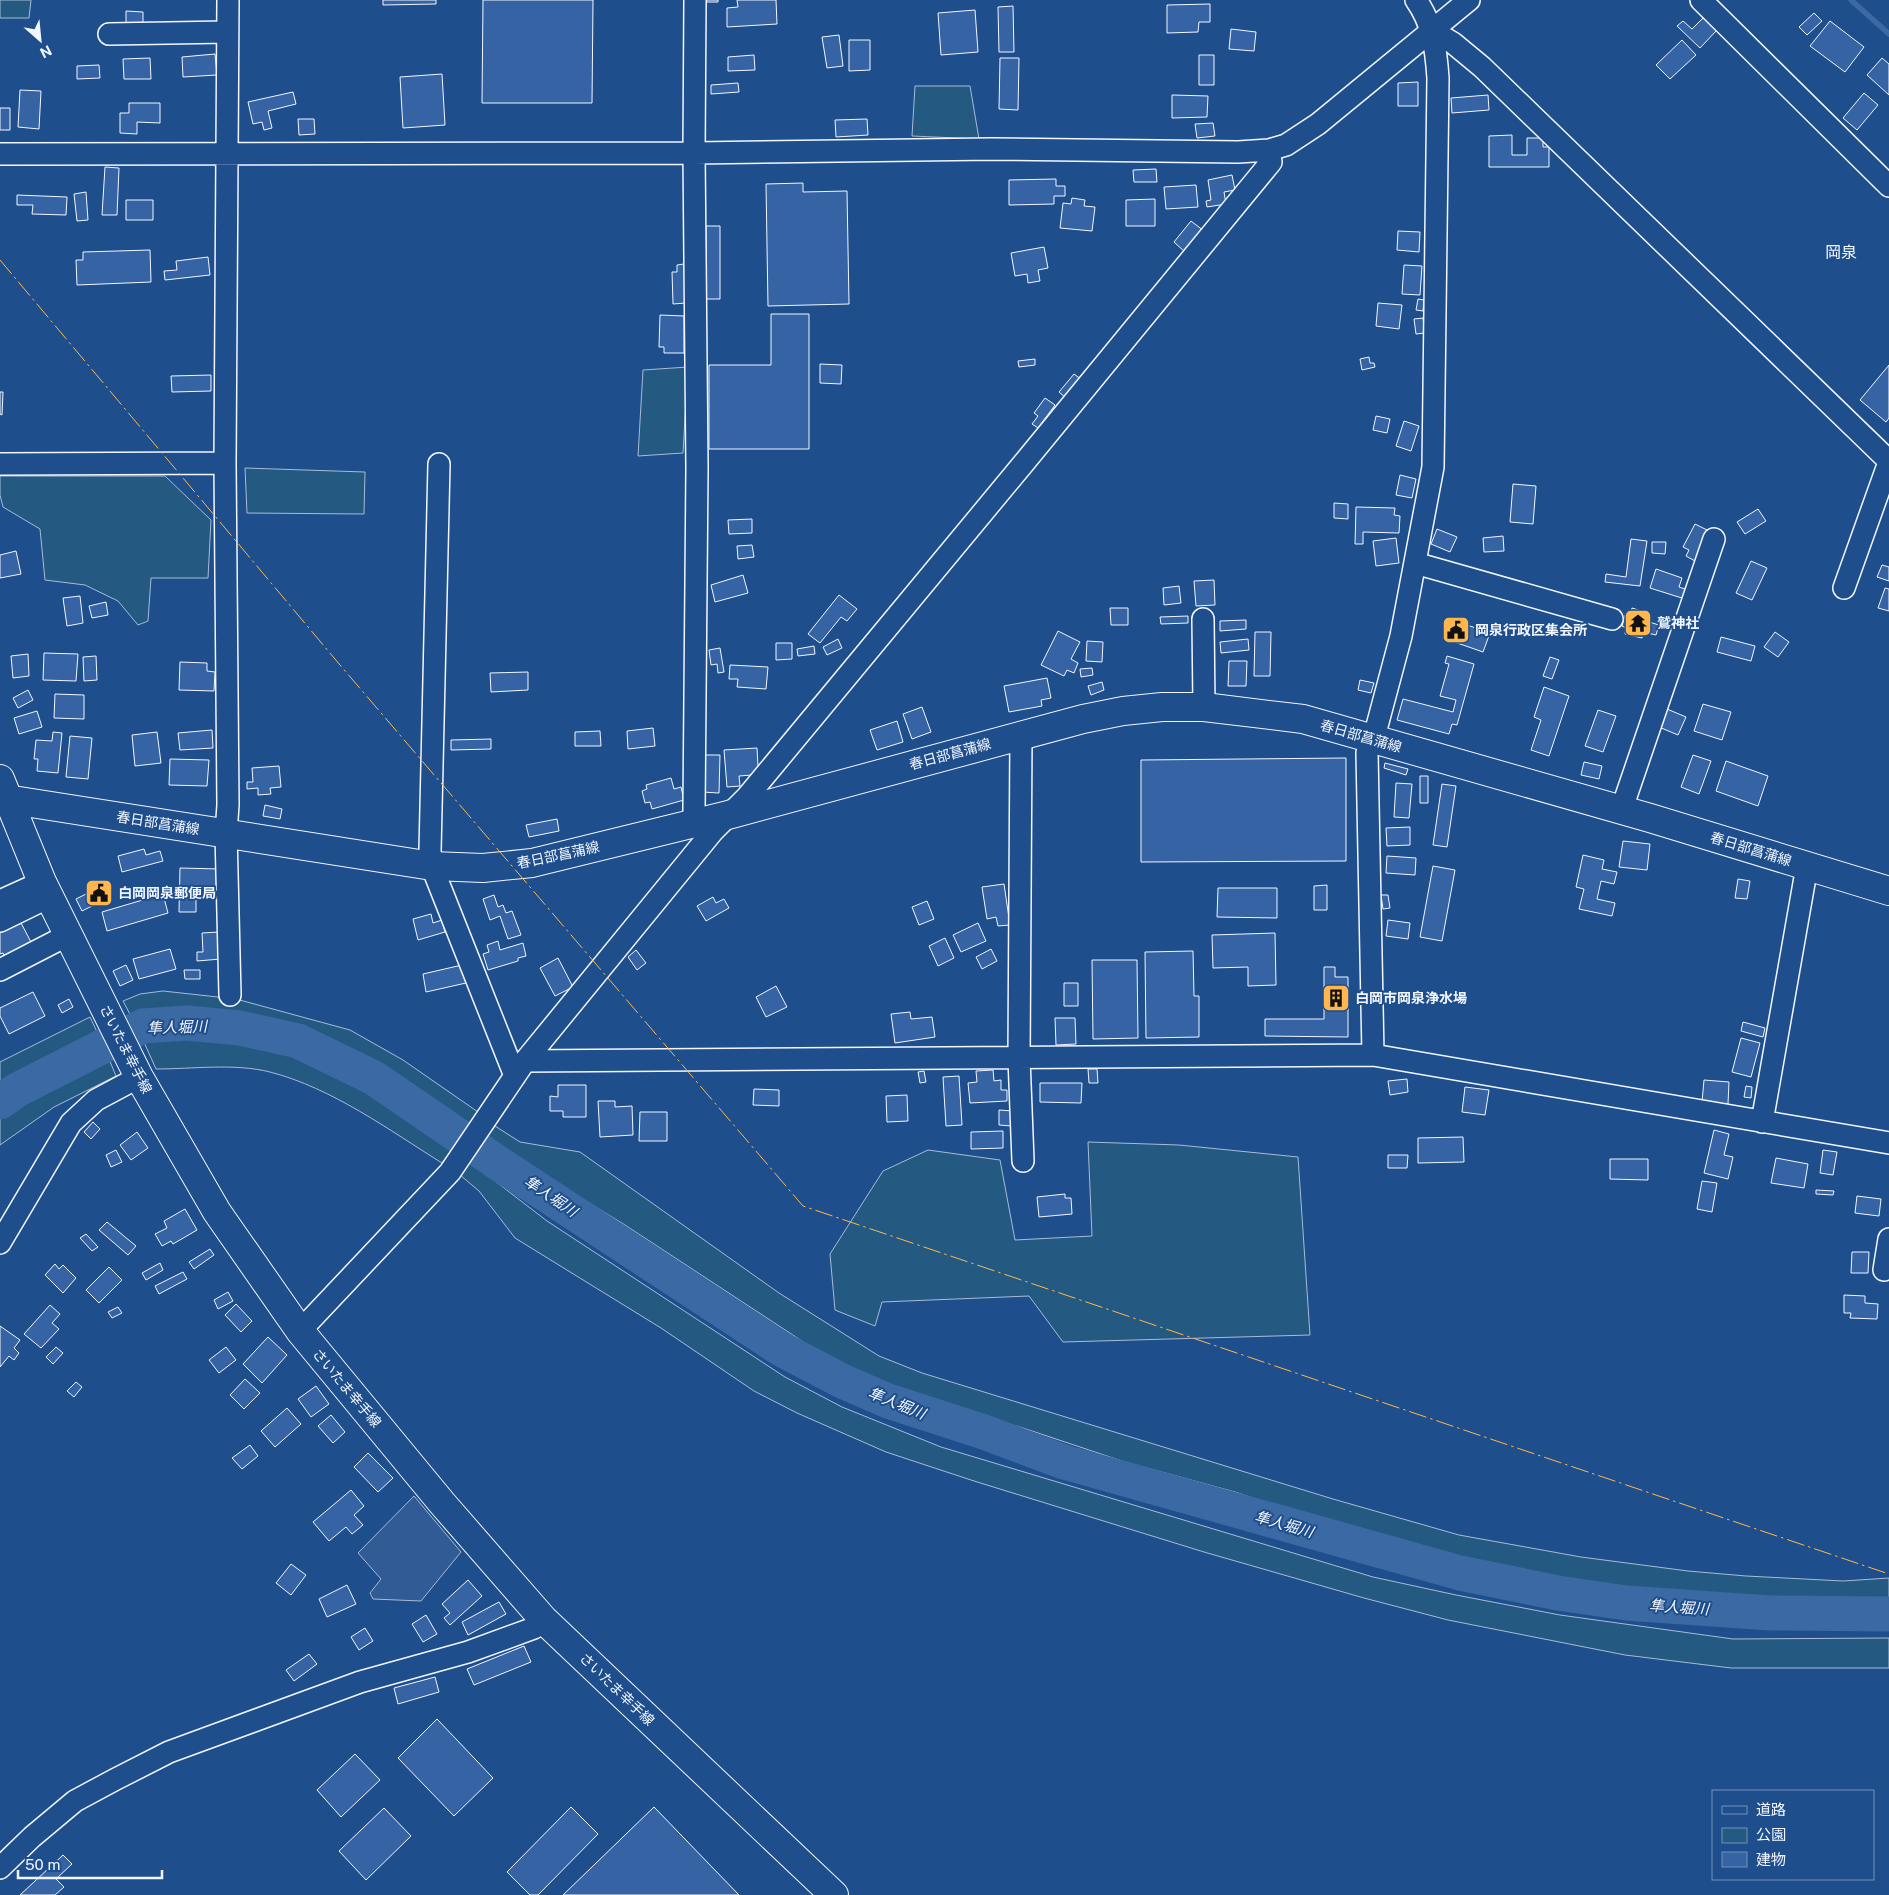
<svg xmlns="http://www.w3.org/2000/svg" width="1889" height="1895" font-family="'Public Sans','Noto Sans JP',sans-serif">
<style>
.green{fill:#245a82;stroke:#a8bbd7}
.parking{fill:#305b95;stroke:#a8bbd7}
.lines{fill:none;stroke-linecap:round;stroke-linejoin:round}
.stream{stroke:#3b69a3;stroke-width:5.5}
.river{stroke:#3b69a3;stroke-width:35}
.building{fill:#3563a3;stroke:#f2f6ff}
.minor-casing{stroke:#f2f6ff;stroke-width:24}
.major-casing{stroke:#f2f6ff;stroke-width:30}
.minor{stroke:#1f4e8c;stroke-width:21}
.major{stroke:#1f4e8c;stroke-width:28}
.power{stroke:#ffb74d;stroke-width:1;stroke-dasharray:18 4 2.5 4;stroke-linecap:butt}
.labels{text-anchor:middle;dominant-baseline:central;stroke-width:4;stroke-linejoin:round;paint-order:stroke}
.poi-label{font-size:14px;font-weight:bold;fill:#f2f6ff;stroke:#1f4e8c;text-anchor:start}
.street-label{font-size:14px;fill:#f2f6ff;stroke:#1f4e8c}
.water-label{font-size:15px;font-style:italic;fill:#f2f6ff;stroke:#1f4e8c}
.quarter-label{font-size:16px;fill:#f2f6ff;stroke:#1f4e8c}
</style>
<rect width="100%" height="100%" fill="#1f4e8c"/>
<!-- green -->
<path class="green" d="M0 0H31L29 18H0Z
M915 86H970L979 139 912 136Z
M688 367 683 453 638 456 643 370Z
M245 468 365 472 364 514 247 513Z
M0 476H165L211 520 208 578H151L148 621 138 625 118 601 85 585 45 580 40 529 3 507 0 495Z
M163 991 236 999 350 1030 403 1060 478 1112 470 1128 368 1064 311 1038 243 1020 168 1013 133 1020 123 1001 140 994Z
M90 1017 99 1036 19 1072 0 1085V1062Z
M196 1033 296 1051 341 1072 397 1104 421 1123 430 1135 453 1148 442 1163C389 1130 332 1088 270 1072 234 1063 193 1069 156 1069L143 1040 159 1034Z
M109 1059 116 1076 54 1107 0 1145V1118L58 1084Z
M495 1126 520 1142 580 1152 779 1293 879 1356 922 1373 1333 1499 1459 1535 1581 1557 1688 1571 1746 1576 1843 1581 1889 1578V1600L1748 1599 1675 1594 1607 1585 1455 1559 1328 1523 1235 1492 1125 1462 1023 1428 932 1401 855 1370 805 1343 625 1225 485 1139Z
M1088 1142 1179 1145 1298 1157 1310 1335 1063 1342 1029 1296 882 1302 875 1326 835 1310 830 1254 883 1171 928 1150 1000 1160 1015 1240 1092 1236Z
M469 1161 547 1221 785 1377 842 1407 941 1447 1373 1577 1456 1595 1560 1615 1733 1639 1889 1638V1668H1731L1625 1655 1448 1620 1364 1598 1204 1552 974 1481 886 1452 797 1413 754 1391 661 1328 515 1238 479 1191 460 1175Z"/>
<!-- parking -->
<path class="parking" d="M414 1496 461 1552 421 1601 373 1599 370 1593 381 1579 358 1553Z"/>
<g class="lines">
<!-- stream -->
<path class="stream" d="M1851 0 1889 34"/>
<!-- river -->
<path class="river" d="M0 1102 17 1090 143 1026 187 1023 240 1028 298 1041 374 1078 501 1165 781 1349 842 1381 888 1401 984 1432 1064 1462 1460 1573 1558 1593 1626 1603 1770 1613 1889 1614"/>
</g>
<!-- building -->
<path class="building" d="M383 0H436V4L383 5Z
M483 0H593L592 103H482Z
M706 0H718V2H706Z
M737 0H776L777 24 727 27V8L738 7Z
M1210 4V22H1199L1198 32 1167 33V5Z
M1013 6 1014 52H999L998 7Z
M975 10 978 52 941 55 938 13Z
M126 11 143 12V23H126Z
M1814 13 1822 21 1807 35 1799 27Z
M1704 17 1717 30 1700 48 1677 26 1683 21 1692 29Z
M1830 21 1864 47 1845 72 1810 46Z
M1231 29 1256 32 1254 51 1229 49Z
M839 35 843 66 827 68 822 37Z
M849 40H870V70L849 71Z
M1682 40 1696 55 1670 79 1656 65Z
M215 54 217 75 183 77 182 57Z
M754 55 755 70 728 71V57Z
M1199 55H1214V85H1199Z
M150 58 151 79H124L123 59Z
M1000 58H1019L1018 110 999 109Z
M1882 58 1889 64V95L1867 75Z
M99 65 100 78 77 79V66Z
M442 74 445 125 403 128 400 77Z
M1418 82V106H1398V83Z
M738 83 739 92 711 94V85Z
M20 90 41 91 39 129 18 127Z
M293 92 296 104 268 111 272 128 264 130 262 122 253 124 248 102Z
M1864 93 1878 105 1857 130 1843 118Z
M1172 95 1208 96 1207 117 1172 118Z
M1488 95 1489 110 1452 113 1451 98Z
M129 103H160V123L137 122V134L120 133V113H129Z
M0 108H10V130H0Z
M298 119H314L315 134 299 135Z
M867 119 868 135 836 137 835 120Z
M1213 123 1215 136 1197 138 1195 124Z
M1512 135V155H1527V138H1543V147H1549V167H1489V136Z
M105 167 119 168 117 215H102Z
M1156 169 1157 182H1134L1133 170Z
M1232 175 1235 190 1224 192 1226 204 1207 207 1206 201 1211 200 1208 180Z
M1056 179V186H1065V196H1054V204L1009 205V180Z
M803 183V192L847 191 849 304 768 306 766 184Z
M1196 185 1198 207 1166 209 1164 187Z
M86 192 88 220 77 221 74 194Z
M17 195 67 197 66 215 32 214 33 205H17Z
M1072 198 1085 200 1084 206 1095 207 1092 231 1060 228 1063 203 1071 204Z
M1155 199V226H1126V200Z
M126 200H153V220H126Z
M1191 221 1204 231 1186 253 1174 242Z
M706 226H720V299H706Z
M1398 231 1420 232 1419 252 1397 250Z
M1044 247 1048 268 1038 270 1040 281 1028 283 1027 274 1015 276 1011 253Z
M150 250 151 282 77 285 76 260H83V252Z
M208 257 210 275 165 280 164 271 177 270 176 261Z
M684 264 686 303 673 304 672 272H677V265Z
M1404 265 1422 266 1420 295 1402 294Z
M1418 299 1424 300 1423 311 1416 310Z
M1378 303 1402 305 1399 329 1376 326Z
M771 314H809V449H709V365H771Z
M660 315 684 316V353H664V347H659Z
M1423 318 1425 333 1416 334 1414 319Z
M1369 357 1370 363H1374L1375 367 1362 370 1360 359Z
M1035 359V365L1019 367 1018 361Z
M820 364 842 365 841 384 820 383Z
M1889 365V418L1886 422 1860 400Z
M1074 374 1082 380 1066 398 1059 392Z
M211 375V391L172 392 171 376Z
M0 392H3L2 415 0 414Z
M1045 398 1055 405 1038 428 1032 424 1038 416 1034 413Z
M1376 416 1390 419 1387 433 1373 430Z
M1404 421 1419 426 1411 451 1396 446Z
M1400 475 1416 479 1412 498 1396 495Z
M1513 484 1536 486 1533 524 1510 522Z
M1334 503 1348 504V519L1334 518Z
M1356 507 1395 508 1394 515 1400 516 1399 533 1363 532V544H1355Z
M1758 509 1766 521 1745 534 1737 522Z
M752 519V533L729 534 728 520Z
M1695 524 1711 532 1695 561 1686 556 1689 550 1683 547Z
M1437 529 1457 537 1450 552 1431 544Z
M1503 536 1504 551 1484 552 1483 538Z
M1396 538 1399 563 1376 566 1373 541Z
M1631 539 1647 541 1640 586 1605 582 1606 574 1626 577Z
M1652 542H1666L1665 554 1652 553Z
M752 545 754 557 738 559 737 546Z
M16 551 21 574 0 578V555Z
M1751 561 1767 568 1752 600 1736 593Z
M1882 565 1889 567V581L1877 577Z
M1656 569 1682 578 1679 587 1688 590 1685 599 1650 588Z
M743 575 748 593 715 602 711 585Z
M1214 580 1215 605 1196 606 1194 581Z
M1179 586 1181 603 1164 605 1163 588Z
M1885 588 1889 589V611L1878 608Z
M839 595 857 609 847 621 841 617 820 643 808 634Z
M80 596 83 623 67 626 63 598Z
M106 602 108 615 92 618 89 606Z
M1110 608H1128V625H1111Z
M1632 608 1648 613 1646 621 1659 625 1656 635 1643 632 1642 638 1625 634 1626 628 1622 626 1625 615 1630 616Z
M1188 616V623L1161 624 1160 617Z
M1450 619 1490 633 1483 652 1443 638Z
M1246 620V629L1220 631V621Z
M1058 631 1080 642 1071 659 1078 663 1074 673 1067 670 1064 676 1041 665Z
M1255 632H1271L1270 676H1254Z
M1775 632 1789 642 1778 657 1764 647Z
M1721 637 1755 646 1751 661 1717 652Z
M838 639 842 648 827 655 823 647Z
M1248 639 1249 650 1221 653 1220 642Z
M1087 641 1103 642 1102 662 1086 661Z
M776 643H792V659L776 660Z
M814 646 815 654 798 656 797 649Z
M720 648 724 672 718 673 717 664 711 665 709 650Z
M44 653 78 654 76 681 43 680Z
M28 654 29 676 13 678 11 656Z
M96 656 97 680 84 681 83 657Z
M1447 656 1474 664 1457 725 1452 724 1449 734 1397 720 1403 699 1453 712 1456 700 1440 696 1449 664 1445 663Z
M1550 657 1559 660 1552 679 1543 676Z
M1229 661H1247L1246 686H1228Z
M180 662 207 663V671L215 672 214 691 179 690Z
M730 665 768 667 766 689 737 687 738 679H729Z
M1092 668 1093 675 1081 677 1080 669Z
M528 672V690L491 692 490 673Z
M1047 678 1051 698 1041 700 1042 706 1009 712 1004 686Z
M1360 680 1374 683 1371 693 1358 690Z
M1102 682 1104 690 1091 695 1088 686Z
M1544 687 1569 696 1549 756 1531 750 1541 720 1534 717Z
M28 690 33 700 18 708 13 698Z
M55 694 84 695V719L54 718Z
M1703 704 1731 712 1722 740 1694 731Z
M922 707 931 732 912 739 903 714Z
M1667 709 1686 717 1678 735 1659 727Z
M1598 710 1616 716 1603 752 1585 746Z
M37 711 42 727 19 734 14 718Z
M897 721 903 742 877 750 870 730Z
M653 728 655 746 628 749 627 731Z
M212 730 213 748 180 750 178 733Z
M600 731 601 746H575V732Z
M53 732 62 733 58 773 37 771 38 759H34L36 740 52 741Z
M157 732 161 763 135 766 132 735Z
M70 736 92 738 88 779 66 777Z
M491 739V749L451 750V740Z
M757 748 758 766 752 775 739 776 740 786 727 787 724 750Z
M703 755H720L719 793 702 792Z
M1693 755 1711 761 1699 794 1681 787Z
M1346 758V861L1141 862V760Z
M170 759 209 760 207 786 169 785Z
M1726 761 1768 776 1758 806 1716 791Z
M1584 762 1602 766 1599 779 1581 775Z
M1385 763 1408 769 1406 775 1384 768Z
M279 766 281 787 270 788 271 794 258 795V788L247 789V782H253L252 768Z
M1420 776H1428V803H1420Z
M671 778 674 789 681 787 684 800 652 809 650 802 645 803 642 791 647 789 646 785Z
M1396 783 1412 784 1409 818 1394 817Z
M1442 784 1456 786 1447 847 1433 845Z
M265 805 282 809 280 819 263 816Z
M557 819 559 831 529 837 526 825Z
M1410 827V845L1387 846 1386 828Z
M1623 841 1650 844 1647 870 1619 867Z
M144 849 146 855 160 851 163 861 122 872 118 856Z
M1583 855 1604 860 1602 869 1617 872 1614 884 1601 881 1597 899 1615 903 1612 916 1579 909 1584 889 1576 887Z
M1387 856 1416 858 1415 875 1386 873Z
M1433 866 1455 870 1442 941 1420 937Z
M180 868 220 869 219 898H196V912H179Z
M1738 879 1750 881 1747 899 1735 898Z
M1004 884 1010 925 998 926 996 917 987 919 982 887Z
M104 885 110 897 82 911 76 899Z
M1327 885V910H1314V886Z
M1218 888H1277V918L1217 917Z
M163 894 168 913 107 931 102 912Z
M494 895 498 907 503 905 506 913 512 911 521 935 508 939 500 916 490 920 483 899Z
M1381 895H1388L1390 908 1383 909Z
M713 897 716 903 724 899 729 908 706 921 697 906Z
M927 901 934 919 919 925 912 907Z
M431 914 433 923 442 920 445 932 418 940 413 919Z
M1388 920 1410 923 1408 939 1386 936Z
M20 921 32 944 5 958 3 953 0 954V932Z
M978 923 986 941 961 952 953 935Z
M219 932 221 959 197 961V952H203L202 933Z
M1275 933 1276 985 1248 986V967L1213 968 1212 935Z
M945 938 954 958 938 966 929 946Z
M498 941 500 950 523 943 526 956 518 958V961L488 970 483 954 489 952 487 945Z
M170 949 176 969 139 979 133 959Z
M991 949 997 961 982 969 976 957Z
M636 950 646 963 637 970 628 957Z
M1193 951 1194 996H1199V1037L1146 1038 1145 952Z
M558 958 573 987 555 996 540 968Z
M1092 960H1137L1138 1038 1093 1039Z
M126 965 133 980 120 986 113 971Z
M462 965 466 983 426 992 423 974Z
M1324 967H1335V977H1348V1037L1265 1036V1019H1324Z
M184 970H200V979H185Z
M1064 983H1078V1006H1064Z
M776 986 787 1007 766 1017 756 997Z
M33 992 45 1016 9 1034 0 1016V1008Z
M69 999 73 1007 62 1013 58 1005Z
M910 1012 911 1019 932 1017 935 1037 895 1043 891 1014Z
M1055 1018H1075L1076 1044 1056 1045Z
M1743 1022 1765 1028 1763 1037 1741 1031Z
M1741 1038 1760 1043 1751 1077 1732 1072Z
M1088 1069H1097L1098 1083H1089Z
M993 1070 994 1081 1001 1080V1090H1007V1101L970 1103 968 1083 977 1082 976 1071Z
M924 1071 926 1082 920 1083 918 1072Z
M959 1076 962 1125 946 1126 943 1077Z
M1407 1079 1408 1092 1390 1095 1388 1081Z
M1704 1080 1729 1082 1728 1104 1702 1102Z
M1040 1083H1082L1081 1103 1040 1102Z
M558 1085H586V1117H563V1111H550V1096L558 1097Z
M1746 1086 1752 1087 1751 1098 1744 1097Z
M1465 1087 1489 1090 1485 1115 1462 1112Z
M754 1089 779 1090V1106L753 1105Z
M907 1095 908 1121 887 1122 886 1096Z
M598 1101H615V1107L632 1106 633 1135 600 1137Z
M999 1110 1013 1111 1012 1126 999 1125Z
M640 1112H667V1141H639Z
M93 1122 100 1129 91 1139 84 1132Z
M1714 1130 1729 1134 1724 1155 1733 1157 1728 1179 1704 1173Z
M1003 1131V1148L971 1149V1132Z
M137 1132 148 1148 131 1160 120 1145Z
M1463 1137 1464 1162 1418 1163V1138Z
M116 1150 122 1162 111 1167 106 1155Z
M1823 1150 1837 1152 1833 1175 1820 1173Z
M1388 1155H1408L1407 1168H1388Z
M1776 1158 1808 1164 1804 1188 1771 1183Z
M1610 1159H1648V1180L1610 1179Z
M1702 1181 1717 1183 1712 1212 1697 1209Z
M1816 1190 1834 1191 1833 1195 1816 1194Z
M1065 1194V1198H1071L1072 1214 1039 1217 1037 1197Z
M1857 1196 1881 1199 1879 1216 1855 1213Z
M185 1209 197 1230 173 1244 171 1241 162 1246 155 1234 167 1228 164 1221Z
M107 1222 136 1246 128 1255 99 1230Z
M86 1234 98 1247 92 1251 80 1238Z
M210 1249 214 1255 194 1269 189 1262Z
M1852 1252H1869L1868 1273H1851Z
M160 1263 163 1270 146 1280 142 1273Z
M55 1264 59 1269 63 1265 76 1278 63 1293 45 1275Z
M109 1267 122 1280 99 1303 86 1290Z
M183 1272 187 1279 159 1294 155 1286Z
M228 1292 233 1301 218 1309 214 1300Z
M1844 1295 1865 1296V1303L1878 1304 1877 1319 1850 1318 1851 1313H1844Z
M236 1304 252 1321 241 1332 225 1315Z
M50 1305 60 1314 52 1323 59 1329 41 1348 24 1334Z
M118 1307 122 1313 112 1318 108 1312Z
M0 1326 20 1340 14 1348 19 1353 14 1360 9 1356 0 1367Z
M268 1337 287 1355 262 1383 243 1364Z
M56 1347 63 1353 53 1364 46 1357Z
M226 1347 236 1360 219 1373 209 1360Z
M245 1379 260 1393 244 1409 230 1395Z
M76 1382 82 1387 74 1397 67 1391Z
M316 1386 329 1404 311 1417 298 1399Z
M287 1408 301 1424 275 1447 261 1431Z
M331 1415 345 1432 333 1443 318 1426Z
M250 1445 258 1456 242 1469 232 1458Z
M368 1453 393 1478 378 1492 354 1467Z
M351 1490 364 1506 354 1515 363 1525 352 1534 346 1527 329 1541 313 1522Z
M291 1564 306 1575 291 1595 276 1583Z
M468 1580 482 1596 450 1625 444 1618 450 1613 442 1604Z
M347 1585 356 1604 327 1617 319 1599Z
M499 1602 506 1614 468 1635 462 1622Z
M426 1615 437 1634 423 1642 412 1624Z
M365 1628 373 1641 359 1650 351 1637Z
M524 1646 531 1662 474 1685 467 1669Z
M309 1654 317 1664 294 1681 286 1670Z
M435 1677 439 1692 398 1704 394 1688Z
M437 1719 493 1778 454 1816 398 1758Z
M355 1754 380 1780 341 1817 317 1790Z
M571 1807 598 1834 538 1895H530L507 1872Z
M654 1807 739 1895H563Z
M384 1808 411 1836 366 1880 339 1851Z
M63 1855 72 1864 56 1879 64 1887 55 1895H20Z"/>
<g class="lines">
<!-- minor casing -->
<g class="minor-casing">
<path id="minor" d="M228 0 225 463 228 805 226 833 230 995
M695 0 694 153 697 468 694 810 696 823
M1701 0 1889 186
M1431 30 1453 43 1482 67 1889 461
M109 34 227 32
M0 154 694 153 992 149 1238 152 1269 150 1286 145 1318 124 1469 0
M0 464 225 463
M439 464 430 851 432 866 436 877 515 1076
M1415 563 1612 619
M1844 588 1889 462
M1203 619 1204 707
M1021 735 1019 1058 1023 1161
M1621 811 1714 539
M0 901 42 882
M0 921 49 897
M0 970 68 935
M1373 1055 1367 753 1371 739 1377 726 1401 636 1433 467 1438 78C1436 49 1433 24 1416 0
M525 1061 1373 1055 1889 1143
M1762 1122 1807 866
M0 1243 71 1123 96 1100 139 1077
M1884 1270 1889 1239
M300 1331 450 1172 525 1061 713 831 747 797 1023 464 1271 162 1269 150
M0 1868 32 1837 75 1801 116 1779 169 1752 360 1682 468 1652 534 1628 544 1620"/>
</g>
<!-- major casing -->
<g class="major-casing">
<path id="major" d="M0 779 42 882 139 1077 217 1212 300 1331 442 1503 544 1620 834 1895
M0 798 432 866 483 868 532 863 728 815 1083 719 1123 711 1162 707H1204L1303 719 1650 818 1889 891"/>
</g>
<!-- minor -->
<use href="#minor" class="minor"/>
<!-- major -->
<use href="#major" class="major"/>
<!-- power -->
<path class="power" d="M0 260 340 665 803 1206 1889 1574"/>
</g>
<!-- icons -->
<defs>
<g id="temple-square" transform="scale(1.4375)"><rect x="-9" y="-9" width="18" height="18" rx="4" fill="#ffb74d" stroke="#1f4e8c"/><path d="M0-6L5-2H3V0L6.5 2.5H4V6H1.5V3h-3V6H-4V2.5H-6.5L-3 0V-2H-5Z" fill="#111"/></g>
<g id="civic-square" transform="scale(1.4375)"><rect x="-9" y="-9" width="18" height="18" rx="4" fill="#ffb74d" stroke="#1f4e8c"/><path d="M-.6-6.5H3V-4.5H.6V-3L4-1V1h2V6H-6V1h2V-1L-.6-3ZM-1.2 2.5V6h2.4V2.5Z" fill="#111"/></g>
<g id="building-square" transform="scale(1.4375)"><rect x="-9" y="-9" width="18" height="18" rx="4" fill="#ffb74d" stroke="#1f4e8c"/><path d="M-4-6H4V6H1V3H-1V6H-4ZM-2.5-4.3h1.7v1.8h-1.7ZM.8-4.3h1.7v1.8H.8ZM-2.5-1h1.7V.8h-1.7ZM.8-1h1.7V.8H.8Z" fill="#111"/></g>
</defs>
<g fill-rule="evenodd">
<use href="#temple-square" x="1638" y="623"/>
<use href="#civic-square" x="1456" y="630"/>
<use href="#civic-square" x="99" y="893"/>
<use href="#building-square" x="1336" y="998"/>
</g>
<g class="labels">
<!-- poi labels -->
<g class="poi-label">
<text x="1657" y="623">鷲神社</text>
<text x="1475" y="630">岡泉行政区集会所</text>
<text x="118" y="893">白岡岡泉郵便局</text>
<text x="1355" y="998">白岡市岡泉浄水場</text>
</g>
<!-- street labels -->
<g class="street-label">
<text transform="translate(1361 736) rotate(16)">春日部菖蒲線</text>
<text transform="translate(950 754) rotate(-15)">春日部菖蒲線</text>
<text transform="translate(158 823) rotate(9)">春日部菖蒲線</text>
<text transform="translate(1751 849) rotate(17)">春日部菖蒲線</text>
<text transform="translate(558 855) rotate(-12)">春日部菖蒲線</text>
<text transform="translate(126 1049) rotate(63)">さいたま幸手線</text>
<text transform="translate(347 1388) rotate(50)">さいたま幸手線</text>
<text transform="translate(617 1689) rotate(44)">さいたま幸手線</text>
</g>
<!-- water labels -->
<g class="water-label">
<text transform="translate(177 1027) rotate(-2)">隼人堀川</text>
<text transform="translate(551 1196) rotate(34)">隼人堀川</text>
<text transform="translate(897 1403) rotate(22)">隼人堀川</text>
<text transform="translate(1284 1524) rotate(16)">隼人堀川</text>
<text transform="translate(1679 1607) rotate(4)">隼人堀川</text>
</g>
<!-- quarter labels -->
<g class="quarter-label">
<text x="1841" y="252">岡泉</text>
</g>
</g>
<!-- legend -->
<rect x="1712" y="1790" width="162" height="90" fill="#1f4e8c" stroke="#7391ba"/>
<rect x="1722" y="1806" width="25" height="8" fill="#1f4e8c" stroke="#7391ba"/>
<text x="1756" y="1815" font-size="15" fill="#f2f6ff">道路</text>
<rect x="1722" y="1828" width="25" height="15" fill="#245a82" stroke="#7391ba"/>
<text x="1756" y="1840" font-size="15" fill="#f2f6ff">公園</text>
<rect x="1722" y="1852" width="25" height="15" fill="#3563a3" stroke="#7391ba"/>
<text x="1756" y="1865" font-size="15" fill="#f2f6ff">建物</text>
<!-- north arrow -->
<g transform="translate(40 40) rotate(153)" stroke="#1f4e8c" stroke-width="4" paint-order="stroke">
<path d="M0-4L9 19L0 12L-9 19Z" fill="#f2f6ff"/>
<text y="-8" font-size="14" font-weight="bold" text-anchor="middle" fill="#f2f6ff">N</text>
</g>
<!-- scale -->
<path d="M18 1870v8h144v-8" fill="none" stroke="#f2f6ff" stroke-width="2.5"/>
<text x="25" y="1870" font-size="15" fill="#f2f6ff" stroke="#1f4e8c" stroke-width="4" paint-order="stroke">50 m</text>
</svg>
